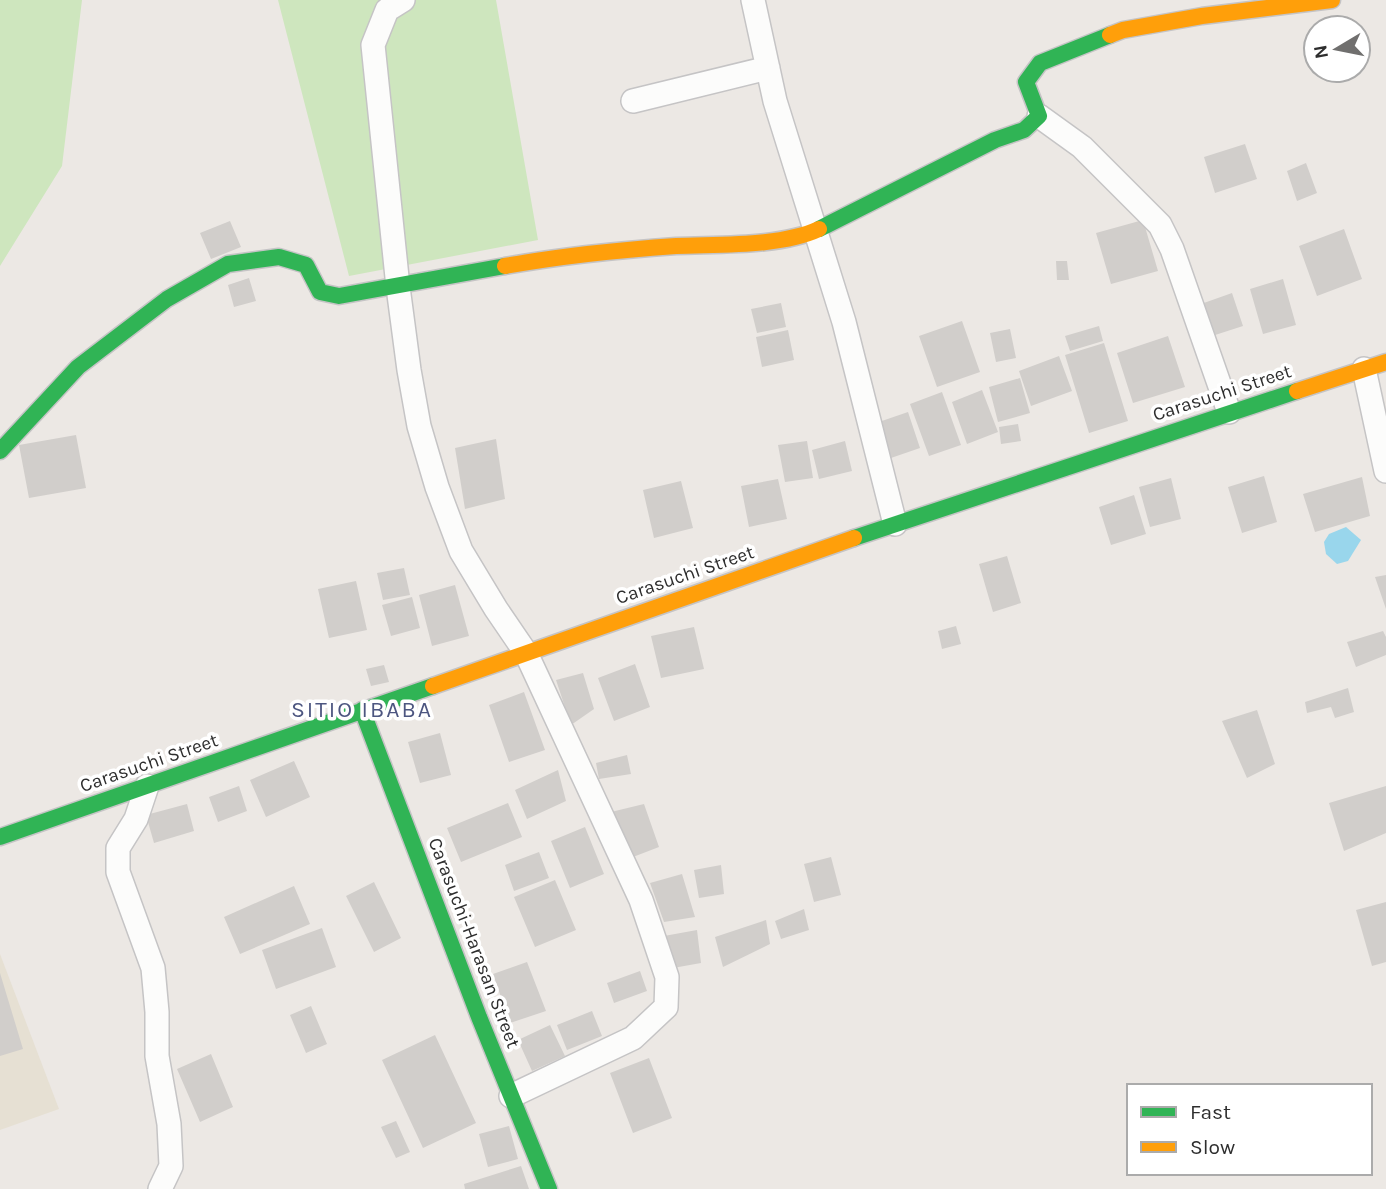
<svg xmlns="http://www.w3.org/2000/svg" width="1386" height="1189" font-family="Karla,sans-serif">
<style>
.education{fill:#e6e0d3}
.green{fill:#cee6be}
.water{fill:#99d6ec}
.building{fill:#d1cecb}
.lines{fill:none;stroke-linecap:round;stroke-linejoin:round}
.street-casing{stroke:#c5c4c5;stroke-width:26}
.fast-casing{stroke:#c5c4c5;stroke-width:19}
.slow-casing{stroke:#c5c4c5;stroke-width:19}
.street{stroke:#fcfcfb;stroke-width:23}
.fast{stroke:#30b455;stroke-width:16}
.slow{stroke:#ff9f0a;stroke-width:16}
.labels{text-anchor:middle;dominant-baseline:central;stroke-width:7;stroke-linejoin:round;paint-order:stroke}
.street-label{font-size:19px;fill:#2e2e2e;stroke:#fff}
.quarter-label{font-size:23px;letter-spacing:2px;fill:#4d5680;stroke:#fff}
</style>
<rect width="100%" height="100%" fill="#ece8e4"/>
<!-- education -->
<path class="education" d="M0 954 59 1109 0 1130Z"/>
<!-- green -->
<path class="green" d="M0 0H82L62 166 0 266Z
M278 0H496L538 240 349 276Z"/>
<!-- water -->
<path class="water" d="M1346 527 1361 540 1348 561 1337 564 1326 554 1324 542 1329 534Z"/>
<!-- building -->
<path class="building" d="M1245 144 1257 179 1215 193 1204 157Z
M1306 163 1317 193 1297 201 1287 171Z
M1143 220 1158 271 1111 284 1096 233Z
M230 221 241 247 211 259 200 233Z
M1344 229 1362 279 1317 296 1299 246Z
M1056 261H1067L1069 280H1057Z
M249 278 256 301 234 307 228 285Z
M1283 279 1296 325 1263 334 1250 289Z
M1232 293 1243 326 1212 336 1201 304Z
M781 303 786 327 757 333 751 309Z
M962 321 980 372 937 387 919 336Z
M1099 326 1103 341 1070 351 1065 336Z
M1010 329 1016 358 996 362 990 333Z
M788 330 794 360 762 367 756 337Z
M1168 336 1185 387 1133 403 1117 353Z
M1104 343 1128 421 1089 433 1065 355Z
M1059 356 1072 391 1031 406 1019 371Z
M1020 378 1030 413 998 422 989 387Z
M982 390 998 432 967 444 952 402Z
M942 392 961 445 929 456 910 404Z
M908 412 920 448 888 459 876 423Z
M1018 424 1021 441 1001 444 999 427Z
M76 435 86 488 29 498 19 445Z
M496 439 505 499 465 509 455 448Z
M807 441 813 478 785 482 778 445Z
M845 441 852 471 819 479 812 450Z
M1264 476 1277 522 1242 533 1228 487Z
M1362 477 1370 516 1315 532 1303 494Z
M1171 478 1181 519 1150 527 1139 487Z
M778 479 787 519 749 527 741 486Z
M681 481 693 528 654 538 643 490Z
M1134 495 1146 534 1111 545 1099 507Z
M1007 556 1021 603 993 612 979 564Z
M404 568 410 595 383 600 377 573Z
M1386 575V609L1375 577Z
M356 581 367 630 329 638 318 589Z
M455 585 469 636 432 646 419 595Z
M412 597 420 628 391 636 382 605Z
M956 626 961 644 942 649 938 631Z
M694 627 704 669 661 678 651 636Z
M1383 631 1386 637V655L1356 667 1347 642Z
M635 664 650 707 614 721 598 678Z
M384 665 389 682 371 686 366 669Z
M583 673 594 709 571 725 556 680Z
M1348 688 1354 712 1335 718 1331 707 1307 713 1305 702Z
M524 692 545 750 509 762 489 705Z
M1257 710 1275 764 1247 778 1222 721Z
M440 733 451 775 420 783 408 742Z
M627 755 631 774 599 779 596 763Z
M294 761 310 797 266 817 250 780Z
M558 770 566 801 527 819 515 790Z
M239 786 247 811 218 822 209 797Z
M1386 786V833L1344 851 1329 803Z
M508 803 522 837 461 862 447 828Z
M187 804 194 831 154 843 146 815Z
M644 804 659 847 633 857 611 812Z
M585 827 604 874 570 888 551 841Z
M539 852 549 878 514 891 505 865Z
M831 857 841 895 814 902 804 864Z
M721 865 724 894 699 898 694 870Z
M682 874 695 917 664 922 650 883Z
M555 880 576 930 535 947 514 897Z
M374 882 401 938 374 952 346 896Z
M294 886 310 924 240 954 224 917Z
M1386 902V962L1372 966 1356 910Z
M804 909 809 930 781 939 775 921Z
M766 920 770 944 723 967 715 937Z
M322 928 336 967 276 989 262 950Z
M697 930 701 963 673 968 664 936Z
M527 962 546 1011 510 1023 493 974Z
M640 971 647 991 614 1003 607 983Z
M0 973 23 1049 0 1056Z
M311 1006 327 1044 306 1053 290 1015Z
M592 1011 602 1036 567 1050 557 1025Z
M550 1025 565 1056 532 1071 518 1040Z
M435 1035 476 1123 423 1148 382 1060Z
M211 1054 233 1107 200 1122 177 1069Z
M649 1058 672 1118 633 1133 610 1073Z
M396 1121 410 1152 396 1158 381 1127Z
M509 1126 518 1159 488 1167 479 1134Z
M521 1166 529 1189H465L464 1184Z"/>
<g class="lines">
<!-- street casing -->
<g class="street-casing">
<path id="street" d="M403 0 387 10 373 45 398 287 409 370 419 426 437 487 461 551 496 609 526 653 641 900 667 977 666 1007 633 1038 511 1096
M753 0 775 101 844 322 895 524
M633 101 768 68
M1039 116 1082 147 1160 225 1172 249 1229 412
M1364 369 1386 471
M147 786 136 819 118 848V872L153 968 157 1012V1056L169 1124 171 1166 160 1189"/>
</g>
<!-- fast casing -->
<g class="fast-casing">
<path id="fast" d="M819 229 995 140 1024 130 1039 116 1026 82 1040 63 1110 35
M0 451 78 367 167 299 228 264 279 257 306 265 320 292 339 296 505 266
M854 538 1297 391
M362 710 479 1017 549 1189
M0 837 433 686"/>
</g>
<!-- slow casing -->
<g class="slow-casing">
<path id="slow" d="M1110 35 1123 30 1202 16 1332 0
M505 266C561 256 618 250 676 246 719 244 780 247 819 229
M1297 391 1386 362
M433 686 854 538"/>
</g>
<!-- street -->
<use href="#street" class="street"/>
<!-- fast -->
<use href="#fast" class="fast"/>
<!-- slow -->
<use href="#slow" class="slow"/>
</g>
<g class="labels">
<!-- street labels -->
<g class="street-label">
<text transform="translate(1222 393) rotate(-18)">Carasuchi Street</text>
<text transform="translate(685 575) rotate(-19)">Carasuchi Street</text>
<text transform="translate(149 763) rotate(-19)">Carasuchi Street</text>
<text transform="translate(474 943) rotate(69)">Carasuchi-Harasan Street</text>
</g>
<!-- quarter labels -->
<g class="quarter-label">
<text x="362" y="709">SITIO IBABA</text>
</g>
</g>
<!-- legend -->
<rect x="1127" y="1084" width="245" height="91" fill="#ffffff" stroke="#ababab" stroke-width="2"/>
<rect x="1141" y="1107" width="35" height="10" fill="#30b455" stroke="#ababab" stroke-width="2"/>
<text x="1190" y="1119" font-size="21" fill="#2e2e2e">Fast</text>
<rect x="1141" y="1142" width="35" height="10" fill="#ff9f0a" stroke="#ababab" stroke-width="2"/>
<text x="1190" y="1154" font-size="21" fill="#2e2e2e">Slow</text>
<!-- north arrow -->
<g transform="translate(1337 49) rotate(260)"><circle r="33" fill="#ffffff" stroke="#ababab" stroke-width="2"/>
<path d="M0-5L12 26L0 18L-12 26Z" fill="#706f6e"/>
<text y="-10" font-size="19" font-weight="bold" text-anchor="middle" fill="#2e2e2e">N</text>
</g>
</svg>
